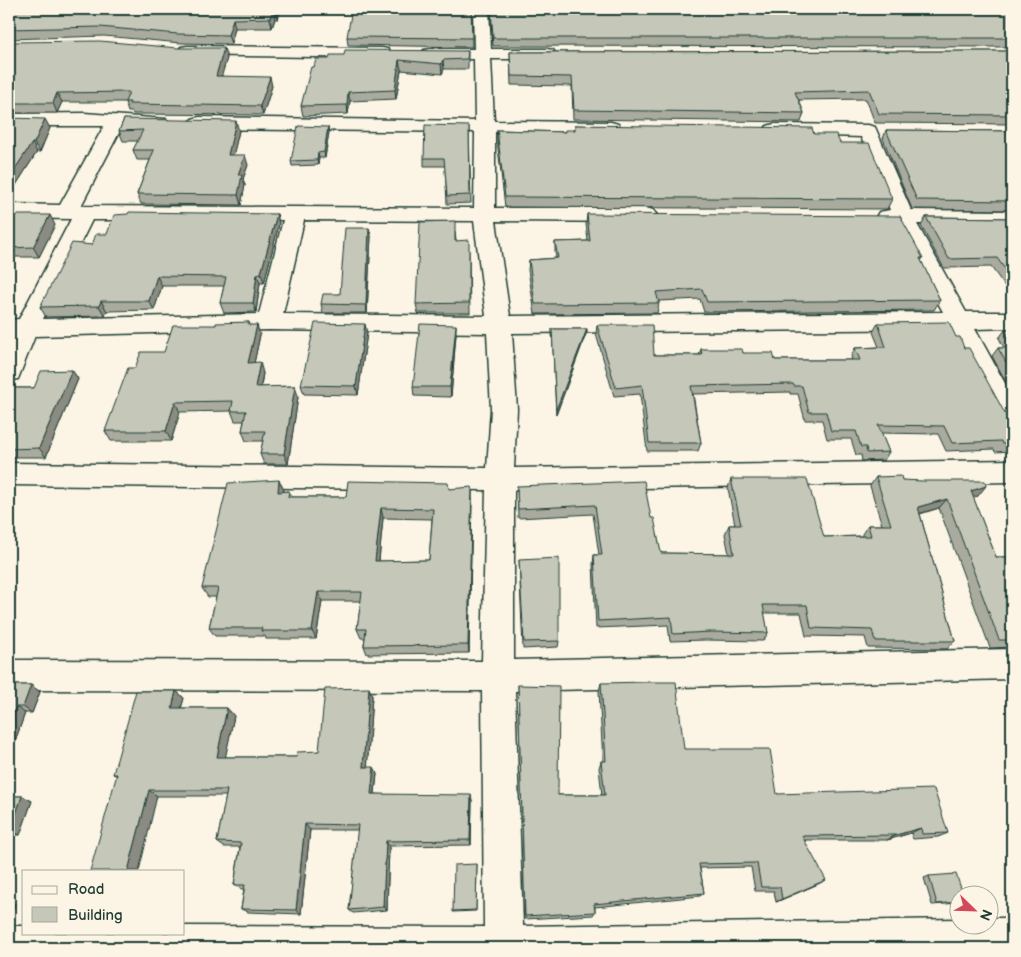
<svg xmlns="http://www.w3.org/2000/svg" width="1021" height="957" font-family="'Balsamiq Sans',sans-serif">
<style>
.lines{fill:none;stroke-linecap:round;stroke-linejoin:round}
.minor-casing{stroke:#1f3d34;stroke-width:3}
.minor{fill:#fcf5e5;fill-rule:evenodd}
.wall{fill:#a9ab9f;stroke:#1f3d34;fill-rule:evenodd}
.shaded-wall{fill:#8a8b82;stroke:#1f3d34}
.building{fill:#c5c7b9;stroke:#1f3d34;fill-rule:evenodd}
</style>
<rect width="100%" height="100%" fill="#fcf5e5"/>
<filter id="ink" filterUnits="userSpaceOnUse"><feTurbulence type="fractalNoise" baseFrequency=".02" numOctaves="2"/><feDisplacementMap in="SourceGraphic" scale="10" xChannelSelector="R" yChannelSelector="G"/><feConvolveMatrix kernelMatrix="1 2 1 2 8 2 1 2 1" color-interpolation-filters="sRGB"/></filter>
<g filter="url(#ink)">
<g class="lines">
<!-- minor casing -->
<g class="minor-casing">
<path id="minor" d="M473 9H489L491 49H547L553 50 556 54 553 58 547 59H491L494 121 611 122 618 124 621 128 618 132 611 134 495 132V208H646L653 210 657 215 653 220 646 222 496 221 510 316 943 312 896 224 879 222 876 217 879 212 890 210 861 137 767 134 764 130 767 126 774 124 868 125 875 127 911 210 1012 211V225L917 224 966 312H1012V328L975 329 1012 396V429L1003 426 951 329 512 333 517 409 514 468 1012 460V482L514 490V660L1012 649V679L515 691 523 926 958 919V924H988V918H1012V948H9V926H24V933H184V926L484 927 482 691 9 690V660L482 661 486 490 9 485V463L487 468 491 409 487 333 269 330 35 336 18 379 9 381V341L11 336H9V320L19 319 71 219 9 218V204L60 205 104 126H9V114L84 113 166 119 169 123 166 127 159 129 122 127 81 206 474 208 475 132 199 129 192 127 189 123 192 119 199 117 475 121 474 59H430L424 58 421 54 424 50 430 49H474ZM92 220H283L259 314 43 319ZM304 220 474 221 486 316 283 314Z
M187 46 382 48 388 49 391 53 388 57 382 58 181 55 178 51 181 47Z"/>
</g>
<!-- minor -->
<use href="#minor" class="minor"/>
</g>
<!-- wall -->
<path class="wall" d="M9 9H281L278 19H275L272 28H235L231 44 181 43 104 36 9 39Z
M471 9 472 47 348 45 347 37Z
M490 9H1012V47L493 46Z
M9 42 227 58 221 76 272 86 263 115 133 114 132 112H128L125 102H62L57 113H9Z
M468 51V69H444L442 74 401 70 396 99 350 101 348 114 303 116 301 106 314 67 329 59Z
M1012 51V124L875 123 866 99 799 100 804 113 801 122 573 119 572 86 511 85 510 52Z
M9 118 50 128 40 152H37L9 196Z
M124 119 239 131 233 155 248 165 243 179 245 185 241 205 141 204 137 194 150 160H137L133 150 138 141H123L119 131Z
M575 125 814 134 840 143 892 199 887 209 505 207 497 140V130L565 132 574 130Z
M469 126 471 203 447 204 445 166H424V158Z
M886 130 1012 131V210L912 209 883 139Z
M329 132 325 158H319L318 165 292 166 291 161Z
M277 214 279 224 264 283H260L256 312 224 313 220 303 224 286H162L154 310 107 311 105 316 46 317 40 307 92 245 107 234Z
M587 214 923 258 921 261 940 300 934 310 704 312 700 299 659 301V303L657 313 535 314 528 270 529 260 556 258 555 252V242L588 241 586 224Z
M9 215 55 225 39 257H9Z
M926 217 1012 218V296L991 267 944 268 921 226Z
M369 228 371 236 367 313H323L321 304 340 294Z
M455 231 456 241 469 250 470 313H418L416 304Z
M249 322 250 325 260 335 254 363 263 373 261 387 295 386 298 397 288 464H264L260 454 263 441H246L242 431 244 421H235L231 411 180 412 171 441H111L105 431 135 368 216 325Z
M878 323 956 337 964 348 1008 419 1012 420V451L995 452 994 449 946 451 938 434 881 433 889 452 884 460 862 461 861 455H856L851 439H827L822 420H805L798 394H790V392L693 394 701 443 698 451H647L640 394 614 396 596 334 597 325 654 355H699L701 349 743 353 775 360H852L851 356 855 348 879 347 873 332Z
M552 329H587L586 334 556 415Z
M1005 330H1012V393L992 356 998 348H1004L999 338Z
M367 333 358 395 304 394 301 385Z
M456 334 451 397 414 396 413 387Z
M72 370 78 379 46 457H9V388H34Z
M876 477 902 480 978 496 973 497 996 557H1012V647L990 648 939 508 920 514 955 641 947 649 868 648 865 637 806 636 801 613H764L768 633 763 641 706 640 670 641 668 625 596 628 593 564 594 555H599L593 514 518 518 517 486 651 518 661 553 729 554 725 534 729 525H735L728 488 731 479 824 537 862 536V534L868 525H882L870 486Z
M449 489 472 498 469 653 367 654 364 646 365 638H361L357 629 361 601H322L316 639H266L265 636H215L209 628 216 597H208L202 588 284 490 283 492 289 491 292 497H346ZM383 518 432 519 429 560 379 561Z
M519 560 559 641 558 647 523 649Z
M601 683 684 749 777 794 948 833 938 837 913 839 911 833 887 840H805L818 884 776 902 774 891H755L751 867 700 868 704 893 700 896 595 907V912L593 915 525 919 518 685 558 795H602L599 768 601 761H603L599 691Z
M9 685H31L40 692 32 713H25L9 758Z
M369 688 372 696 367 767 377 774 375 794 472 800 471 845 389 846 387 910 353 913 349 910 358 830H310L301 914 248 912 241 909 244 889H241L234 885 240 847H224L217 842 226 796H157L113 774 176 691 184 698 181 708H227L234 716 225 757H296L319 751Z
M9 796H22L32 801 20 835H9Z
M1012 796V812L1007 798Z
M477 864 476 911 453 912V911Z
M929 876 958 894V903L932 905 924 878Z"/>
<!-- shaded-wall -->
<path class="shaded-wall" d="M276 9H281L278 19 276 10Z
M273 10 275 19 272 28 270 18Z
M233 19 235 28 231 44 228 35Z
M224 48 227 58 219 85 216 76Z
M399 60 401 70 396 99 395 90Z
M443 60 444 69 442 74 441 64Z
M270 77 272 86 263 115 260 106Z
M348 92 350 101 348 114 347 105Z
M57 93 62 102 57 113 53 103Z
M45 119 50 128 40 152 34 143Z
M236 121 239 131 231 165 228 155Z
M328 127 329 132 325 158 324 152Z
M32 143 37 152 9 196V178Z
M318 153 319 158 318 165 317 160Z
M245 155 248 165 243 179 245 185 241 205 238 195V175Z
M277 214 279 224 264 283 261 273Z
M50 215 55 225 39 257 33 247Z
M369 228 371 236 367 313 366 305Z
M257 274 260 283 256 312 253 303Z
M157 276 162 286 154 310 149 301Z
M101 301 107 311 105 316 99 306Z
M365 324 367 333 358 395 356 386Z
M257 325 260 335 252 373 248 363Z
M456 325V334L451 397 450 387Z
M587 329 586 334 556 415V410Z
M260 362 263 373 259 397 255 387Z
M72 370 78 379 46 457 39 448Z
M295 386 298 397 288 464 284 454Z
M175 402 180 412 171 441 166 431Z
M279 480 284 490 282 502 278 492Z
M986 486 978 496 963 500 971 491Z
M472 487V498L469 653 468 645Z
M947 499 939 508 911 516 918 507Z
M381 508 383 518 378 570 375 561Z
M318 592 322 601 316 639 312 631Z
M31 685 40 692 32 713 23 707Z
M369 688 372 696 367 774 363 767Z
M176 691 184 698 179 716 172 708Z
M16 707 25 713 9 758V726Z
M227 708 234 716 224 764 217 757Z
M374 767 377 774 374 800 371 794Z
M149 790 157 796 139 871H128Z
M471 795 472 800 471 845 470 840Z
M22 796 32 801 20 835 10 831Z
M305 824 310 830 301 914 296 910Z
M921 828 911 833 887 840 896 835Z
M386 841 389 846 387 910 383 907Z
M826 880 818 884 776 902 782 899Z
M10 903 15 904 9 923V905Z"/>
<!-- building -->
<path class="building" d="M9 9H276V10H273L270 18 233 19 228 35 178 34 100 27 9 29Z
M352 9H471L472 38 347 37Z
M491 9H1012V38H493Z
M100 41 178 48H224L216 76 270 77 260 106 129 104 130 102H125L129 92 57 93 53 103H9V42Z
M345 50 468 51 467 59 443 60 441 64 399 60 395 90 348 92 347 105 301 106 311 67H314L316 59H329L330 55H344Z
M1012 51V115L879 114 869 90 795 92 804 113 574 110 572 77 511 76 510 52Z
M9 118 45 119 34 143H32L9 178Z
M124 119 236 121 228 155H245L238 175H242L238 195 137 194 154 150H133L143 130 119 131Z
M425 125 469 126 470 195 447 196 444 158H424Z
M575 125 812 128 814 134H836L840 143H869L892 199 505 197 497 130 565 132V130H575Z
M298 126 328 127 324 152 318 153 317 160 291 161Z
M886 130 1012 131V201L917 200Z
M129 212 277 214 261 273 257 274 253 303H220L226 277 157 276 149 301H101L99 306 40 307 72 243 92 245 96 234H107L114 215 128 214Z
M587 214 900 216 923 258H920L940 300 707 302 702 289 656 292 659 303 535 304 529 260 558 258 555 242 590 241Z
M9 215H50L33 247 9 248Z
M926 217 1012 218V279L997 258 949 259Z
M455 221V241L469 240V303L416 304 420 222Z
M345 228H369L366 305 321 304 323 294H340Z
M249 322V325H257L248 363 260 362 255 387 295 386 284 454H260L265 431H242L246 411H231L233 401 175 402 166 431H105L128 368H135L141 352H164L173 325H216V323Z
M949 322 956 337H960L964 348H969L1008 419 1012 420V444H1002L1001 441 952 443 944 426 878 425 889 452 867 453 866 447H861L856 431H831L826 412H809L802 386H794L793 384 691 386 701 443H649L642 385 616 388 597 325H652L654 355H702L701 349H742L743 353H773L775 360H860L855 348 886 347 878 323Z
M315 323 365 324 356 386 301 385Z
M420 324 456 325 450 387H413Z
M552 329H587L556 410Z
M1005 330H1012V344Z
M998 348H1012V373Z
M72 370 39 448 9 449V388H34L41 371Z
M901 476 902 480 923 481H985L986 486 971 491 996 557H1012V640H999L947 499 918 507 955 641H875L872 630 811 628 807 605H763L768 633 710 632 673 634 671 617 598 621 594 555H602L595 505 518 509 517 486 644 481 651 518H654L661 553 734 554 729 525H741L731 479H807L824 537 871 536 868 525H891L876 477Z
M279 480 278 492 289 491 288 497H346L348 481 448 483 449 489 472 487 468 645 364 646 366 629H357L362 592H318L312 631H261L262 628H209L218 588H202L228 483ZM381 508 433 509 429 560 375 561Z
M559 558V641L524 642 519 560Z
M649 682H676L684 749H770L777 794 934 789 948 833 922 834 921 828 896 835 802 836 826 880 782 899 780 887H761L757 863 699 864 704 893 594 904 595 912 525 916 518 685 559 686 558 795H605L601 761H606L601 683Z
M9 685H31L23 707H16L9 726Z
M369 688 363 767H374L371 794 471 795 470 840 386 841 383 907 349 910 358 825 305 824 296 910 241 909 245 885H234L241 843 217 842 227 790H149L128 871H90L117 774H113L136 691H176L172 708H227L217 757H296L297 752 319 751 325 689Z
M9 796H22L10 831H9Z
M477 864 476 910 453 911 454 865Z
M956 874 963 894H958V902L937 904 929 876Z"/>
</g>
<!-- margin -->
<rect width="1021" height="957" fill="none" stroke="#fcf5e5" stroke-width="30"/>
<rect x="15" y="15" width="991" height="927" fill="none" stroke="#1f3d34" stroke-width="2" filter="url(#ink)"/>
<!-- legend -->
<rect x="22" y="870" width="162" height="65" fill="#fcf5e5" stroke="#a4ab9e"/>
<rect x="32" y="886" width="25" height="8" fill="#fcf5e5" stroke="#a4ab9e"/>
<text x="68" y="894" font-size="15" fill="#1f3d34">Road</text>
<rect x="32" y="907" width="25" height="15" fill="#c5c7b9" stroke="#a4ab9e"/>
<text x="68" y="920" font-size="15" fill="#1f3d34">Building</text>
<!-- north arrow -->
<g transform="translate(974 910) rotate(113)"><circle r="24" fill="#fcf5e5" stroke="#a4ab9e"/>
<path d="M0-4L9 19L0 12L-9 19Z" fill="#d1495b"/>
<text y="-8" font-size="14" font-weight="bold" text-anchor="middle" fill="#1f3d34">N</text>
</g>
</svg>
